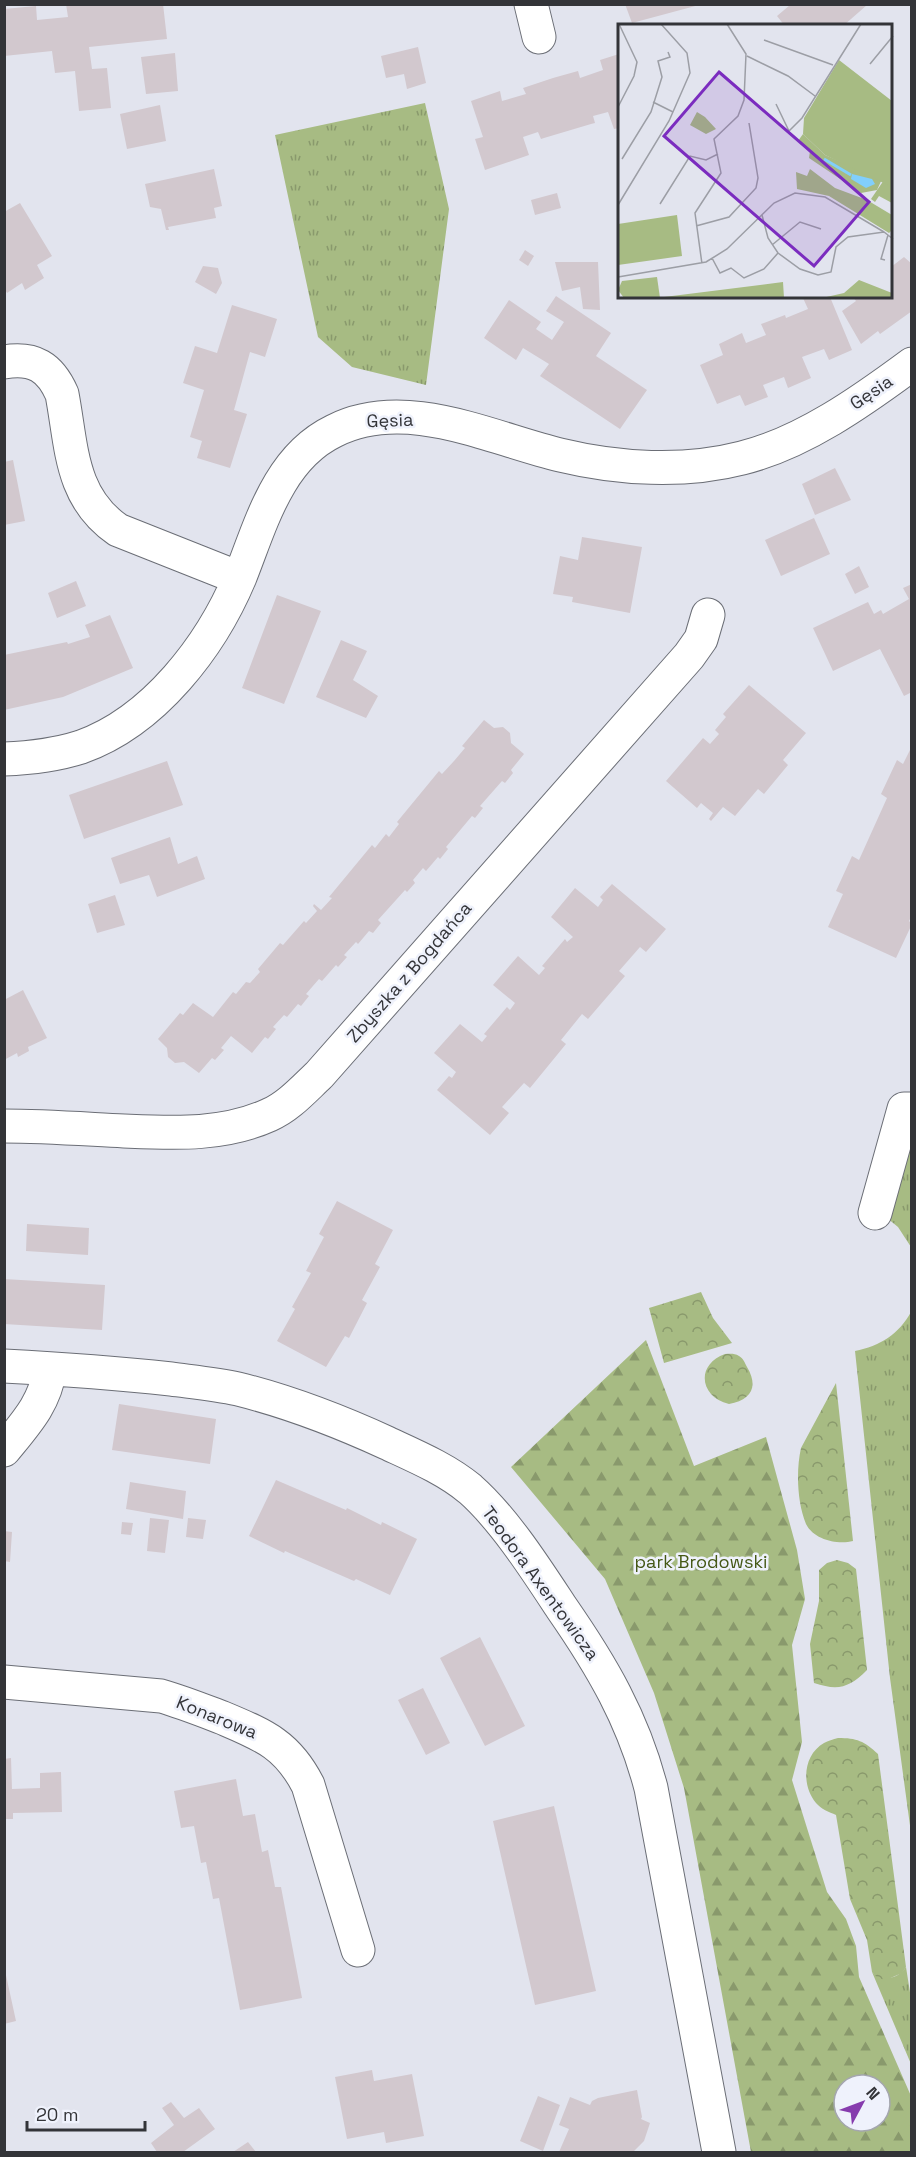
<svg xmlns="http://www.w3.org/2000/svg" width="916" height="2157" font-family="'Space Grotesk',sans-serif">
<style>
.grass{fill:url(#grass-tufts)}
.forest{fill:url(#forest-firs);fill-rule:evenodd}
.park{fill:url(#park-crowns)}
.building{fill:#d2c8ce}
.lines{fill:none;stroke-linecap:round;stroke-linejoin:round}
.minor-casing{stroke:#6b6e76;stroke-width:35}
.minor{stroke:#fff;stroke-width:33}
.labels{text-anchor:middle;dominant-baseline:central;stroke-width:5;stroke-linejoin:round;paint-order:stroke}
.street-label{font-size:18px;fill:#333438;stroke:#eff2fc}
.park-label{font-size:18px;fill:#455816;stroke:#eff2fc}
.inset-river{fill:none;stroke:#81cffc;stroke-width:3}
.inset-road{fill:none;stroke:#9c9ea5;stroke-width:1.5}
.view{fill:#7b2cbf;fill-opacity:0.15;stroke:#7b2cbf;stroke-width:3}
.inset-edge{fill:none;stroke:#333438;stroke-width:3}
</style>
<defs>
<pattern id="grass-tufts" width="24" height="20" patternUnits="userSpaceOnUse" patternTransform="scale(1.5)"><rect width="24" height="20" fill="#a7bb83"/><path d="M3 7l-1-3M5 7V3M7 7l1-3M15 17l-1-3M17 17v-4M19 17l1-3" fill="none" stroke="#89996c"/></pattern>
<pattern id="forest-firs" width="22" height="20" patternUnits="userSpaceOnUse" patternTransform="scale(1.5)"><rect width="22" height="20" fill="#a7bb83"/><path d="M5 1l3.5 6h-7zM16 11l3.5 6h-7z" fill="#89996c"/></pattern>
<pattern id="park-crowns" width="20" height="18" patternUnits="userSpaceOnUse" patternTransform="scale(1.5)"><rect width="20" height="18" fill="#a7bb83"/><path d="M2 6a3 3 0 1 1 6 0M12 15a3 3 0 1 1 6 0" fill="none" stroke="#89996c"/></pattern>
</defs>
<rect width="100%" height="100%" fill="#e2e4ee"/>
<!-- grass -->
<path class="grass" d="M425 103 449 209 426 385 352 367 318 337 275 135Z
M911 1145V1247L898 1227 887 1218 900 1165Z
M911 1312H912L911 1833 890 1678 855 1351C880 1346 899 1334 911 1312Z
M906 1967 912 2005 911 2064 872 1972C883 1982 898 1979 906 1967Z"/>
<!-- forest -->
<path class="forest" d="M646 1340 694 1466 766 1437 797 1550 805 1599 792 1645 802 1742 792 1780 827 1892 846 1919 856 1946 859 1977 911 2096V2152H751L684 1788 654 1693 605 1579 511 1467ZM844 2085H880V2121H844Z"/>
<!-- park -->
<path class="park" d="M701 1292 713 1318 732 1343 664 1363 649 1308Z
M725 1354C730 1354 734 1353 739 1356 743 1358 745 1363 747 1367 759 1387 751 1400 729 1404 700 1397 695 1365 725 1354Z
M836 1383 853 1541C838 1545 814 1540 806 1524 797 1502 796 1470 801 1448Z
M837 1560 848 1563 856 1569 867 1670C849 1688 838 1691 814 1683L810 1644 819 1601V1570L827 1563Z
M838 1738C857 1738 864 1741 878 1754L906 1967 902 1973 886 1980 878 1978 872 1972 867 1940 850 1899 836 1815C829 1812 821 1809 816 1803 801 1785 803 1755 824 1743 828 1741 833 1739 838 1738Z"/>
<!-- building -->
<path class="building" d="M66 4H163L167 39 89 47 92 69 107 68 111 108 79 111 75 71 55 73 52 51 4 56V9L36 6 37 20 68 17Z
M625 4H699V5L632 23Z
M790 5H867L843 26H785L777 16Z
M418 47 426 83 407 89 404 74 386 78 381 56Z
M175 53 178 91 146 94 141 57Z
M619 54V128L614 129 608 112 593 116 595 123 591 124 544 138 541 139 538 132 523 137 529 155 485 170 475 139 483 137 471 101 500 91 502 101 526 94 523 88 553 78 578 71 580 78 603 70 600 60Z
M160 105 166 141 127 149 120 114Z
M214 169 222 206 214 208 216 218 168 227 169 230H166L161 209 150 207 145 184Z
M557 193 561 208 535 215 531 200Z
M20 203 52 256 37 265 44 278 25 290 22 283 7 293 4 288V212Z
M525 250 534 256 528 266 519 260Z
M904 257 912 264V311L880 334 878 331 861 344 842 311 856 301 853 297H891V267Z
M555 262H598L600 310 583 309 580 287 562 291Z
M203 266 218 268 222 283 216 294 195 282Z
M556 296 611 333 596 356 647 390 620 429 540 376 549 364 523 348 516 360 484 338 509 300 541 322 536 329 552 340 564 322 546 311Z
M830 297 852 350 829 360 824 349 802 357 811 378 788 388 784 377 763 385 768 397 745 406 740 395 717 404 700 365 723 355 719 344 742 333 746 343 766 335 761 324 785 315 786 318 808 309 803 298Z
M232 305 277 319 265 357 250 352 234 410 247 414 230 468 197 458 202 441 190 437 204 390 183 383 195 346 217 353Z
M13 460 25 521 4 525V462Z
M835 468 851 500 815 515 802 484Z
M814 518 830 554 781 576 765 540Z
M582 537 642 547 630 613 572 602 573 597 553 594 560 556 578 560Z
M859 566 869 587 855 594 845 574Z
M76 581 86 606 57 618 48 593Z
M912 584V692L904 696 880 649 833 671 813 628 868 602 874 614 881 610 883 614 909 599 903 588Z
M277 595 321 611 284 704 242 688Z
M110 615 133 668 63 697 4 710V655L67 642 68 644 90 637 85 625Z
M341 640 367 651 353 680 378 696 366 718 316 697Z
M749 685 806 733 783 760 788 765 764 794 758 789 735 816 723 807 711 821 709 819 713 813 701 803 697 808 666 781 703 738 710 744 719 734 715 730 726 717 723 714Z
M484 720 494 728 503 727 510 733 511 743 524 754 511 770 513 773 505 783 502 781 480 806 483 808 475 818 472 816 446 847 448 849 440 859 438 857 426 871 423 868 413 880 415 883 407 892 405 890 378 920 381 923 373 933 369 931 358 944 356 942 344 955 347 957 338 967 336 965 322 981 319 979 306 994 309 996 301 1006 298 1004 287 1017 284 1015 273 1027 276 1029 268 1039 265 1037 252 1053 231 1036 221 1048 224 1050 215 1060 212 1058 199 1073 184 1062 175 1063 168 1057 167 1048 158 1039 180 1013 183 1015 193 1003 213 1017 233 992 236 994 246 982 250 983 260 972 258 969 280 943 283 945 304 921 306 923 317 911 313 906 314 904 321 910 332 898 329 897 372 845 375 848 386 834 389 837 399 824 397 822 439 771 442 774 454 761 465 748 462 746Z
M912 746V915L909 921 912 924 896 958 828 927 843 894 836 891 852 856 859 860 887 798 881 794 897 760 903 764Z
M167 761 183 805 84 839 69 795Z
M170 837 178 864 197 856 205 879 157 897 149 875 120 884 111 858Z
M612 884 666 929 646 952 640 947 619 971 625 976 588 1019 582 1014 561 1040 566 1044 530 1088 524 1083 502 1107 509 1113 490 1135 437 1090 449 1076 452 1078 456 1072 434 1053 460 1024 482 1042 487 1036 484 1034 507 1007 510 1010 515 1003 493 985 518 956 539 975 545 968 542 966 565 939 567 942 573 937 551 917 575 888 598 907 603 900 600 897Z
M115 895 125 925 97 933 88 904Z
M23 990 47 1038 28 1047 29 1051 18 1057 17 1053 4 1060V1000Z
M337 1201 393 1230 375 1264 380 1267 362 1300 367 1303 349 1338 345 1336 326 1367 277 1341 295 1309 292 1307 311 1273 306 1271 324 1237 319 1234Z
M27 1224 89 1228 88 1255 26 1251Z
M4 1279 105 1285 102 1330 4 1324Z
M119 1404 216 1419 210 1464 112 1450Z
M276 1480 346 1510 347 1508 381 1525 382 1522 417 1539 390 1595 356 1579 354 1581 285 1551 284 1553 249 1536Z
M130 1482 186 1491 183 1519 126 1509Z
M150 1518 169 1520 165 1553 147 1551Z
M188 1518 206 1520 203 1539 186 1537Z
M122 1522 133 1523 131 1535 121 1534Z
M4 1531 12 1532 10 1562 4 1561Z
M480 1637 525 1726 485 1746 440 1658Z
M423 1688 450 1743 426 1755 398 1700Z
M11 1758 12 1789 40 1788V1773L61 1772 62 1812 13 1813V1819H4V1759Z
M236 1779 243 1816 255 1814 262 1852 268 1850 275 1887H281L302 1998 240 2010 219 1898 213 1899 206 1862 201 1863 194 1826 181 1828 174 1791Z
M554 1806 596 1991 535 2005 493 1821Z
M4 1966 16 2021 4 2024Z
M372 2070 374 2081 412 2074 424 2136 386 2143 384 2132 347 2139 335 2077Z
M637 2090 642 2117 641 2119 650 2123 644 2141 633 2152H559L569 2129 559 2125 570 2097 590 2105 592 2101 598 2098Z
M538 2096 560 2105 543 2151 520 2141Z
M171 2102 184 2118 199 2108 215 2129 183 2152H157L151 2143 174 2125 162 2108Z
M248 2142 256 2152H233Z"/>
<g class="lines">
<!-- minor casing -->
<g class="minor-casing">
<path id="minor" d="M531 4 539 37
M4 362C34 357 50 367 62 394 72 447 70 497 118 530L239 578
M4 759C31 758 56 755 81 747 154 721 211 646 240 577 261 524 278 458 334 431 405 395 490 438 560 455 618 469 684 473 742 458 803 443 862 401 912 364
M4 1126C44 1126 84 1129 124 1131 173 1133 223 1136 269 1115 288 1107 304 1089 319 1075L689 656 701 639 708 615
M875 1213 904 1109H912
M4 1366C60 1369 116 1373 171 1379 194 1382 217 1384 238 1389 290 1402 339 1421 387 1443 415 1456 446 1469 470 1489 504 1519 536 1569 561 1607 602 1666 633 1719 651 1788L719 2152
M4 1450C26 1423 45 1403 50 1369
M4 1682 161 1696C182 1702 202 1710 223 1718 263 1735 287 1744 308 1785L358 1950"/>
</g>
<!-- minor -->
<use href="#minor" class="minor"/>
</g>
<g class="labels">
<!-- street labels -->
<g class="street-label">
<text transform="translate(871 392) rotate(-34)">Gęsia</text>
<text transform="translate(390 420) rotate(-2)">Gęsia</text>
<text transform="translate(409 972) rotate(-49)">Zbyszka z Bogdańca</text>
<text transform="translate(541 1583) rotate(54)">Teodora Axentowicza</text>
<text transform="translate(217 1717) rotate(22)">Konarowa</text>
</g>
<!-- park labels -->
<g class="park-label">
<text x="701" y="1561">park Brodowski</text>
</g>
</g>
<!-- overview -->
<g transform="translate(618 24)">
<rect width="274" height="274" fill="#e2e4ee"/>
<path d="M79 88 87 93 98 105 88 110 72 101ZM185 110 207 131 264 155 259 166 243 169 191 134 192 127 180 117ZM266 156 274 163V179L261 172 257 178 253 175Z" fill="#a7bb83"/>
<path d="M221 36 274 77V163L207 131 185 110 186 94ZM192 145 217 164 249 176 274 191V206L271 209 211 172 179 165 178 148 189 152Z" fill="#a7bb83"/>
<path d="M39 253 42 274H6L0 266 4 257Z" fill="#a7bb83"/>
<path d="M59 191 64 232 0 241V200ZM241 256 274 269V274H38L165 258 166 274H204L226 269Z" fill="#a7bb83"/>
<path d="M234 150 254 155 257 160 248 164 233 155Z" fill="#81cffc"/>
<path class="inset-river" d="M206 135 233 151"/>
<path class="inset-road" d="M186 0H206M146 16 215 41M129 32 170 52 197 72M252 40 275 12M35 78 55 88M158 80 171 107 184 94 243 0M0 83 16 52 19 38 1 0M4 135 33 88 44 53 40 37 52 33 50 28M42 180 72 132 88 136 100 130M0 181 51 97 72 49 69 29 43 0M144 191 150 214 160 229 182 245 200 251 213 248 218 223 230 213 266 208 275 215M78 202 111 193 138 164 140 154 131 99M154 221 182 198 203 205M94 234 102 249 113 244 126 254 146 245 160 229M267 236 263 235 270 211M84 240 77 189 103 149 96 115 120 92 126 76 128 30 109 0M0 253 88 238 109 225 156 179 177 169 207 173 266 208"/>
<path class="view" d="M101 48 251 178 196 242 46 112Z"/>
<rect width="274" height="274" class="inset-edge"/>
</g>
<!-- border -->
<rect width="916" height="2157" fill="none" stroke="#333438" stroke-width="12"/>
<!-- north arrow -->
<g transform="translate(862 2103) rotate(49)"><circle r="28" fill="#eff2fc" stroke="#a4a6ae" stroke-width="1.5"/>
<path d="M0-4.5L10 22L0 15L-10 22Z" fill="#863cae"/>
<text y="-9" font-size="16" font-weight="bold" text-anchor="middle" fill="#333438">N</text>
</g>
<!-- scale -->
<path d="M27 2121v9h118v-9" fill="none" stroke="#333438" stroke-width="3"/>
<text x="36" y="2121" font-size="18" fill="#333438" stroke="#eff2fc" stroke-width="4.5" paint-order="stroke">20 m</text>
</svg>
